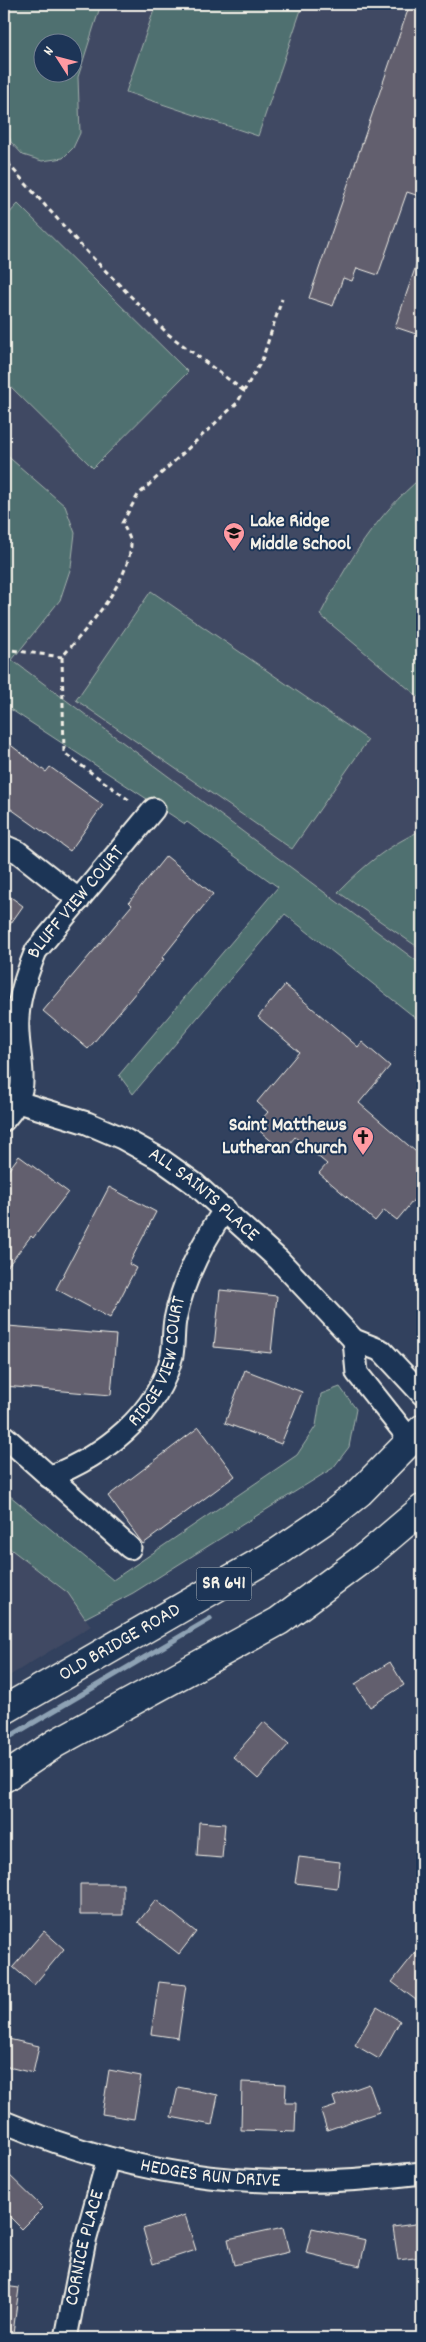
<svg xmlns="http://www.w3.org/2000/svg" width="426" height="2342" font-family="Dekko,sans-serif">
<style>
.built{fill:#404a63;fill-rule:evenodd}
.green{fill:#50706f;stroke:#a2b0ac;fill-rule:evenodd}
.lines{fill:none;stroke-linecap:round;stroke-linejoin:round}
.stream{stroke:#8ea2b4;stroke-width:5.5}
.building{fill:#625e6e;stroke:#f4f1e8}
.street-casing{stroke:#f4f1e8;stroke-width:25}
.primary-casing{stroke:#f4f1e8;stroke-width:31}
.path{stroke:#f4f1e8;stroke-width:3;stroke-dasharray:5 4;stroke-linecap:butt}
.street{stroke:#1d3557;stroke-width:21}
.primary{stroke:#1d3557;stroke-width:28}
.labels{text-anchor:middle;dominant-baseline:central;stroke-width:4;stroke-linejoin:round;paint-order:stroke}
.shield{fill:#1d3557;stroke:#b4b9bc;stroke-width:1}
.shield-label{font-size:19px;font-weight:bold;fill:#f4f1e8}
.poi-label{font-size:20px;font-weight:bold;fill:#f4f1e8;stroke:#1d3557;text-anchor:start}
.street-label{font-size:20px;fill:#f4f1e8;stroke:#1d3557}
</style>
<rect width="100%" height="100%" fill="#32415e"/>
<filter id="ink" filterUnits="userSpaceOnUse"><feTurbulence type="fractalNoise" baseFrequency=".02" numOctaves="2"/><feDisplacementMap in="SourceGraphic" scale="10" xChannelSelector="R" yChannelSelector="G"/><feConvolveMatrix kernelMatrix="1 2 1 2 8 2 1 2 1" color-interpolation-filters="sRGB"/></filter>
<g filter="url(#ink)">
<!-- built -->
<path class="built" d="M29 4H422V991L187 822 185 824 4 705V57ZM42 42H72V72H42Z
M4 1544 68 1593 91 1626 4 1679Z"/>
<!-- green -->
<path class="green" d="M4 4H101L78 77 80 133 73 148 63 158 42 161 23 155 11 142 4 123ZM72 42V72H42V42Z
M156 4H303L258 136 126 92Z
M18 204 188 372 93 468 4 380V219Z
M4 453 65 506 75 533 71 567 60 600 12 660 422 965V1023L285 914 133 1094 119 1075 278 887 187 822 185 824 4 705Z
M422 477V700L320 615C347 563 376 515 422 477Z
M151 591 368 740 292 849 76 700Z
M422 830V950L338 892C365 865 387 846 422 830Z
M340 1387 356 1409 349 1447 333 1468 133 1593 85 1618 68 1593 4 1544V1491L113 1580 297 1455 316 1426 321 1394Z"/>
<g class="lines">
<!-- stream -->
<path class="stream" d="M4 1740 210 1619"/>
</g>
<!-- building -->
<path class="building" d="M410 4H422V197L407 192 378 275 357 268 352 281 343 278 333 306 309 298Z
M420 254H422V336L395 327Z
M4 740 46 772 50 767 103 805 70 851 4 804Z
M166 856 213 894 162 958 164 959 88 1049 43 1011 132 905 129 902Z
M4 892 23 906 4 933Z
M285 985 358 1047 362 1042 390 1066 359 1103 422 1157V1190L397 1220 384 1210 375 1221 319 1173 327 1164 295 1137 283 1151 255 1127 268 1112 257 1102 299 1052 258 1017Z
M19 1156 68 1192 33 1238 31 1236 4 1271V1176Z
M109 1187 156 1212 129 1264 136 1268 110 1318 56 1289Z
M220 1290 277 1296 271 1353 214 1347Z
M8 1326 116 1335 111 1395 4 1386V1342L7 1343Z
M245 1370 302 1392 281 1444 225 1423Z
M199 1427 235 1476 143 1544 108 1496Z
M390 1662 404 1685 370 1707 355 1684Z
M264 1722 289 1744 258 1779 233 1757Z
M199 1822 225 1824 222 1858 197 1856Z
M299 1857 340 1862 337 1888 295 1883Z
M80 1884H123V1915H80Z
M156 1900 196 1932 179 1954 138 1922Z
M44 1931 64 1949 34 1985 13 1967Z
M422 1944V1991L416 2000 392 1982Z
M159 1982 186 1985 178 2038 151 2034Z
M377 2007 400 2021 379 2059 355 2045Z
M4 2038 39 2046 33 2073 4 2066Z
M109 2070 141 2076 134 2119 102 2114Z
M242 2082 286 2084 285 2103H296L295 2132 241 2130Z
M369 2084 379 2112 327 2130 321 2111 336 2106 333 2097Z
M178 2087 218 2095 212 2125 171 2117Z
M4 2170 43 2208 22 2229 4 2211Z
M185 2215 196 2250 153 2264 143 2229Z
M422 2223V2257L398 2260 393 2227Z
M283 2227 289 2252 234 2265 228 2239Z
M312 2228 366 2240 360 2266 306 2253Z
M4 2286 19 2288 13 2333 4 2332Z"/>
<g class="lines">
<!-- street casing -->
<g class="street-casing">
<g id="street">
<path d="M4 846 18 852 79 900"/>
<path id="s1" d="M18 1102 87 1123 122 1138 160 1159 195 1184 279 1260 354 1340 382 1351 422 1394"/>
<path id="s2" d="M4 1120C32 1089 20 1071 18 1033 16 1004 25 978 36 951L154 809"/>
<path d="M354 1340 357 1373 411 1441"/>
<path d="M4 1436 130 1548"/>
<path id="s3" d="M49 1477C103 1456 158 1415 172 1355 174 1343 173 1331 175 1320 183 1279 202 1243 225 1209"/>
<path id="s4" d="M4 2122C147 2182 270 2192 422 2173"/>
<path id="s5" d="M66 2338 84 2245 108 2158"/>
</g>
</g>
<!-- primary casing -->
<g class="primary-casing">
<g id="primary">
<path id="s6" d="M4 1710 278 1552 325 1520 360 1492 422 1429"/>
<path d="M4 1778 56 1743 279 1621 369 1554 422 1509"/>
</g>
</g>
<!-- path -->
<path class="path" d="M4 145 10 166 85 250 168 334 244 391
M4 176 10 166
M4 649 62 657C87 628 128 584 131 545 131 538 125 529 122 523L138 495 237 403 262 360 282 299
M62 657 64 753 129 800"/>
<!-- street -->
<use href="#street" class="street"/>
<!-- primary -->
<use href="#primary" class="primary"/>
</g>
</g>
<!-- icons -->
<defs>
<g id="school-pin" transform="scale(1.125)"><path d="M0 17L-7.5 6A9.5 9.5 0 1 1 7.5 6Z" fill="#ff9aa2" stroke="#1d3557"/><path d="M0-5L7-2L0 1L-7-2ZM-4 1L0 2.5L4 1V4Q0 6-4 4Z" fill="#111"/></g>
<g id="church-pin" transform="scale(1.125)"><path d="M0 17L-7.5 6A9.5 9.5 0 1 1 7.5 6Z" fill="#ff9aa2" stroke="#1d3557"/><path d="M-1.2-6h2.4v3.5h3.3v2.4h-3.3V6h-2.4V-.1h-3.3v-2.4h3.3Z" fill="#111"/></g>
</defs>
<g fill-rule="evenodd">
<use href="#school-pin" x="234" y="533"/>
<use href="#church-pin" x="363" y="1137"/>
</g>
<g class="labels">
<!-- shield labels -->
<rect class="shield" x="196.5" y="1567.5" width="55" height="33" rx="4"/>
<g class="shield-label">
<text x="224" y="1584">SR 641</text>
</g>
<!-- poi labels -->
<g class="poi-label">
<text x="250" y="522">Lake Ridge<tspan x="250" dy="23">Middle School</tspan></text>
<text x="347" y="1126" text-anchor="end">Saint Matthews<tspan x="347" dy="23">Lutheran Church</tspan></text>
</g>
<!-- street labels -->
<g class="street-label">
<text stroke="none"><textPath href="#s2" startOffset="240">BLUFF VIEW COURT</textPath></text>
<text stroke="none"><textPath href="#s1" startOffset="210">ALL SAINTS PLACE</textPath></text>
<text stroke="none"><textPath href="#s3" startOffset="169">RIDGE VIEW COURT</textPath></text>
<text stroke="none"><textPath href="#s6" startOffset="134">OLD BRIDGE ROAD</textPath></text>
<text stroke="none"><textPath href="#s4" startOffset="214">HEDGES RUN DRIVE</textPath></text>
<text stroke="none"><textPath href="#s5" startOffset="92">CORNICE PLACE</textPath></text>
</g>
</g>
<!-- margin -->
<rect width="426" height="2342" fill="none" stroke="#1d3557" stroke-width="20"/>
<rect x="10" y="10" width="406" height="2322" fill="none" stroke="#f4f1e8" stroke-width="2" filter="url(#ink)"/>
<!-- north arrow -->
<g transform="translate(58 58) rotate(306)"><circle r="24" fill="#1d3557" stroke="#738091"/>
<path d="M0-4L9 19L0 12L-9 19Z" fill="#ff9aa2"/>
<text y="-8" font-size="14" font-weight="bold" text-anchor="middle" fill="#f4f1e8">N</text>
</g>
</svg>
